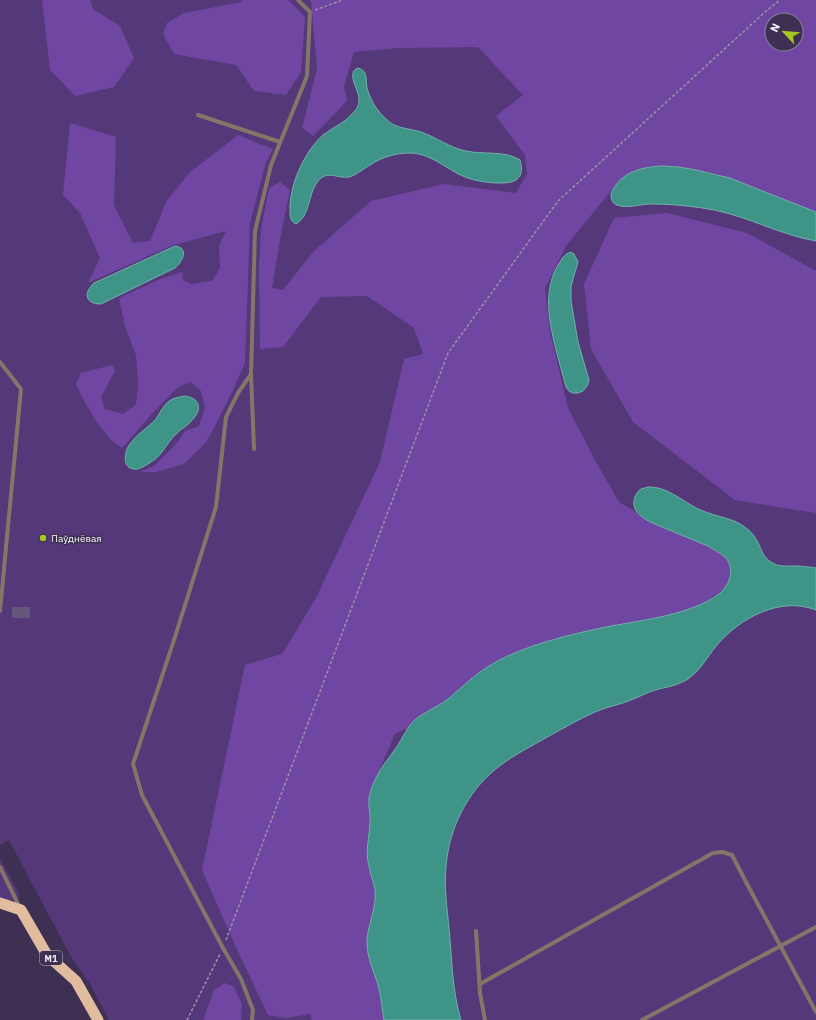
<svg xmlns="http://www.w3.org/2000/svg" width="816" height="1020" font-family="'IBM Plex Sans',sans-serif">
<style>
.green{fill:#54387a;fill-rule:evenodd}
.forest{fill:#6f47a2;fill-rule:evenodd}
.water{fill:#3d9487;stroke:#74b0aa}
.building{fill:#65567d}
.lines{fill:none;stroke-linecap:round;stroke-linejoin:round}
.path{stroke:#9b93a9;stroke-width:1.5;stroke-dasharray:3 2;stroke-linecap:butt}
.service{stroke:#857568;stroke-width:4}
.trunk{stroke:#e1bc9e;stroke-width:11}
.poi-dot{fill:#a6c821;stroke:#3e3053;stroke-width:1.5}
.labels{text-anchor:middle;dominant-baseline:central;stroke-width:3;stroke-linejoin:round;paint-order:stroke}
.shield{fill:#3e3053;stroke:#bfb8c9;stroke-width:1}
.shield-label{font-size:9px;font-weight:bold;fill:#f6f3fc}
.poi-label{font-size:10px;fill:#f6f3fc;stroke:#3e3053;text-anchor:start}
</style>
<rect width="100%" height="100%" fill="#3e3053"/>
<!-- green -->
<path class="green" d="M0 0H816V1020H109L90 984 71 957 9 840 0 845ZM772 20H796V44H772Z
M0 858 19 894C19 904 7 899 0 899Z"/>
<!-- forest -->
<path class="forest" d="M42 0H90L93 9 120 26 134 58 114 87 75 96 50 70Z
M242 0H288L305 17 301 72 286 95 254 91 236 65 174 54 163 34 167 23 184 13 242 2Z
M309 0H816V212L770 194 730 178 713 173 679 167 663 166 649 167 619 181 566 246 545 288 550 332 568 408 595 460 619 502 636 512 643 518 650 522 708 546 725 557 729 564 731 571 730 578 727 585 720 592 707 601 690 609 674 614 578 633 529 647 513 654 475 676 443 703 415 719 408 728 395 734 372 788 370 811V822L367 842 368 865 375 890V903L368 929 375 974 378 986 384 1020H312L310 1014 286 1018 268 1015 235 945 202 870 245 665 282 654 316 598 380 462 404 359 423 354 414 328 367 296 321 297 283 347 260 349 259 266 261 229 269 188 280 182 290 190 281 234 272 288 283 290 313 252 371 201 444 184 516 193 527 174 525 155 496 116 523 95 478 47 398 48 354 52 344 86 347 101 313 136 302 128 317 69 311 2ZM772 20H796V44H772Z
M70 123 116 137 114 205 133 243 150 241 166 202 189 173 238 135 273 149 266 162 250 223 245 363 234 388 221 414 207 441 184 464 156 472H139L154 466 177 443 185 431 199 426 205 408 201 391 190 382 177 388 158 407 122 448 111 440 96 421 82 397 76 384 81 373 100 368 113 365 115 371 101 397 105 409 123 414 136 405 138 385 136 355 125 326 119 298 160 279 182 272 183 280 191 284 212 281 220 268 219 246 226 231 171 246 88 283 100 258 80 213 63 195Z
M667 213 747 233 816 271V513L735 500 633 422 591 349 584 284 614 218Z
M225 983 234 987 242 1004 241 1020H203L214 990Z"/>
<!-- water -->
<path class="water" d="M358 68C361 69 363 70 365 73 367 78 366 84 367 88 371 103 381 117 394 125 403 129 412 129 421 132 436 137 450 148 466 151 484 155 504 150 520 160 522 167 523 175 516 180 507 186 478 182 468 178 449 172 432 153 410 153 396 153 382 157 370 165 363 169 357 175 349 177 336 179 326 168 316 184 308 196 310 216 296 224 289 221 290 213 290 206 291 182 305 151 323 135 332 128 344 123 352 114 356 110 359 106 359 101 360 90 345 73 358 68Z
M662 166 679 167 696 170 730 178 770 194 816 212V241C781 235 749 217 714 210 693 206 671 204 650 204 641 204 626 209 617 205 613 204 611 200 611 196 611 191 614 188 616 185 627 170 645 167 662 166Z
M175 246C190 248 182 262 175 268L101 304C84 304 84 292 94 283Z
M571 252 574 254 578 262 571 286V301L578 342 589 380 587 386 583 391 578 393H573L569 391 566 387C559 360 546 321 549 294 550 284 553 273 558 265 562 259 564 254 571 252Z
M185 396C199 398 203 408 193 419 189 425 182 428 177 433 165 444 164 455 148 464 144 466 139 470 134 469 123 468 124 455 128 447 135 435 147 429 156 419 160 413 163 406 168 402 173 398 179 397 185 396Z
M648 487C668 486 685 504 703 511 717 517 734 518 746 528 752 532 756 538 759 545 762 551 764 558 771 562 778 567 786 566 795 566 802 566 809 567 816 568V610C780 596 740 618 717 645 707 657 701 670 688 679 677 686 666 687 655 690 646 693 639 697 631 700 619 705 606 707 595 712 579 719 564 728 549 736 532 746 513 755 497 768 467 792 449 828 446 867 444 887 447 908 449 928 452 959 452 990 461 1020H384C382 1008 381 996 378 985 374 971 367 958 367 943 367 925 377 909 375 890 374 882 370 874 369 866 365 852 369 838 370 823 371 815 368 806 369 798 370 792 373 784 376 778 381 767 389 758 396 748 403 738 407 726 416 719 425 712 435 708 444 702 459 691 470 678 486 668 519 646 572 634 611 626 644 620 694 614 720 593 730 584 735 570 726 558 721 553 714 550 708 546L650 522C645 519 640 516 637 512 631 505 634 494 641 489 643 488 646 488 648 487Z"/>
<!-- building -->
<path class="building" d="M12 607H30V618H12Z"/>
<g class="lines">
<!-- path -->
<path class="path" d="M315 10 343 0
M226 940 448 353 558 201 765 12 780 0
M187 1020 220 954"/>
<!-- service -->
<path class="service" d="M198 115 280 142
M0 362 21 389 0 611
M251 374 238 393 226 417 216 507 174 640 133 764 142 795 223 948 241 979 253 1010 252 1020
M254 449 251 374 255 231 271 165 307 76 310 12 298 0
M0 867 20 908
M476 931 480 993 485 1020
M480 984 713 853 722 852 732 855 747 884 816 1012
M642 1020 816 927"/>
<!-- trunk -->
<path class="trunk" d="M0 903 21 910 47 955 76 981 98 1020"/>
</g>
<!-- markers -->
<circle class="poi-dot" cx="43" cy="538" r="4"/>
<g class="labels">
<!-- shield labels -->
<rect class="shield" x="40" y="951" width="22" height="14" rx="3"/>
<g class="shield-label">
<text x="51" y="958">М1</text>
</g>
<!-- poi labels -->
<g class="poi-label">
<text x="51" y="538">Паўднёвая</text>
</g>
</g>
<!-- north arrow -->
<g transform="translate(784 32) rotate(296)"><circle r="19" fill="#3e3053" stroke="#887e97"/>
<path d="M0-3L7 15L0 10L-7 15Z" fill="#a6c821"/>
<text y="-6" font-size="11" font-weight="bold" text-anchor="middle" fill="#f6f3fc">N</text>
</g>
</svg>
